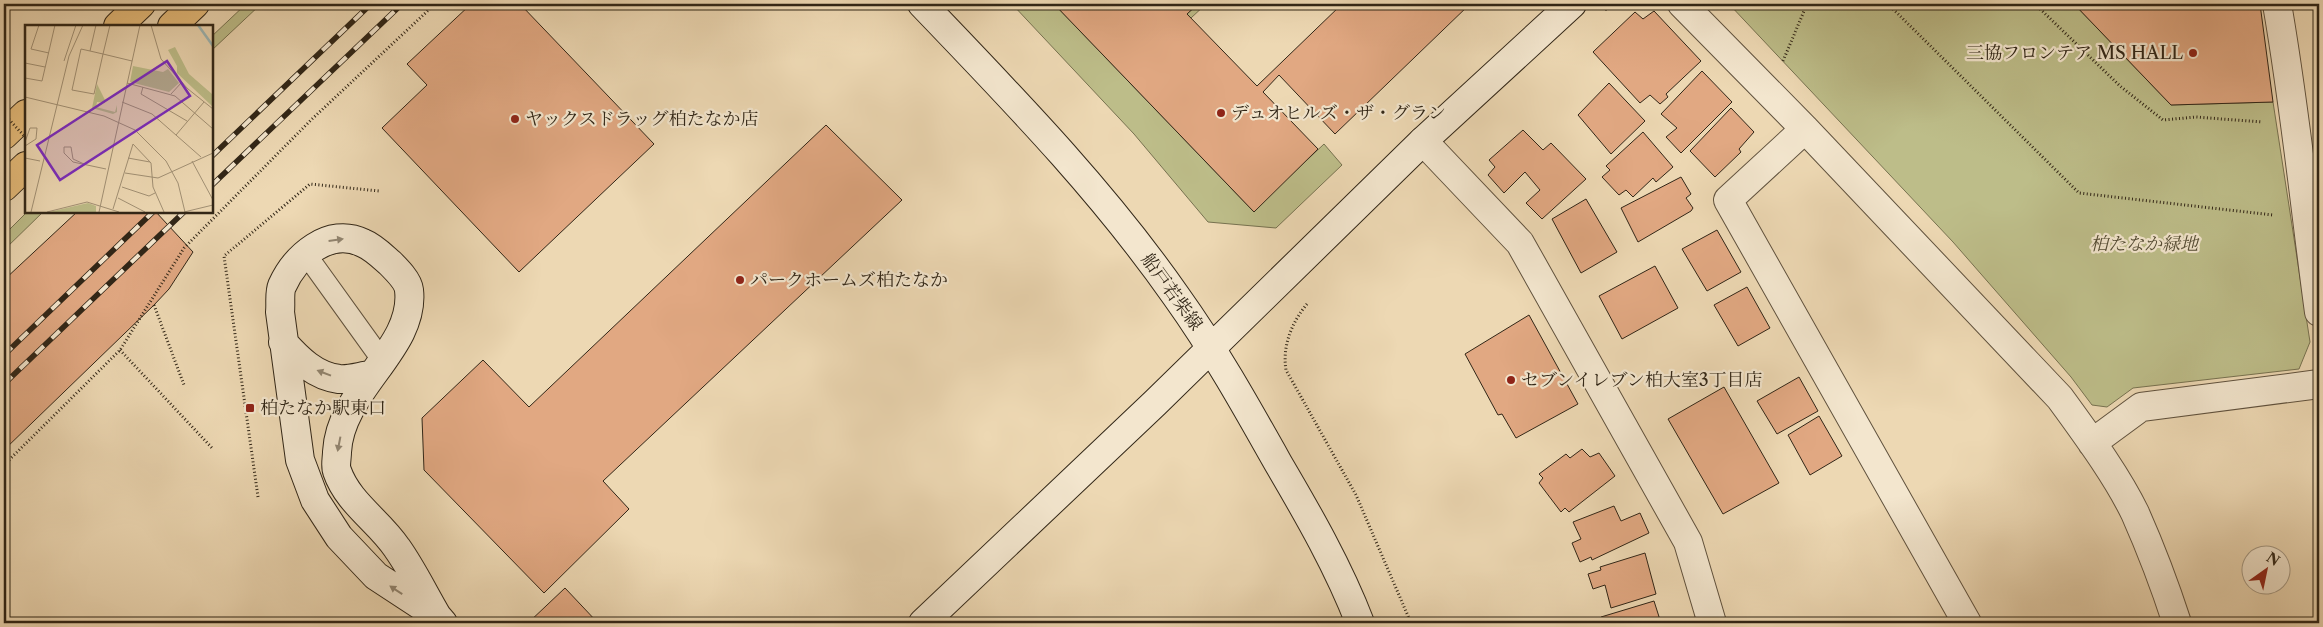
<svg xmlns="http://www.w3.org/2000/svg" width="2323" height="627" font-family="'Libre Caslon Text','Noto Serif JP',serif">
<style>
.green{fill:#bdbd89;stroke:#777250}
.building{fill:#e1a882;stroke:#312617}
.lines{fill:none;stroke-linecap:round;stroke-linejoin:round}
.lane-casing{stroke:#60523e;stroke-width:22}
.street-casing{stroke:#60523e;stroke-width:30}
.secondary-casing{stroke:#312617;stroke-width:30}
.primary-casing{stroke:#312617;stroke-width:30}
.path{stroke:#312617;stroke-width:3;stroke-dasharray:1 2.5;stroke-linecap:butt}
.lane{stroke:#f3e6ce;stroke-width:20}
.street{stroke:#f3e6ce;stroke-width:28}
.secondary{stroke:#f3e6ce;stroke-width:28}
.primary{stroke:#e6bc7a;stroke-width:28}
.rail-casing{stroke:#312617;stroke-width:5.5}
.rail{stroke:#f3e6ce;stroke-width:4;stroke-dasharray:11;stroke-linecap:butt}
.path-bridge{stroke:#312617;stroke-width:3;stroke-dasharray:1 2.5;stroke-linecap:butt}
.oneway{fill:#928672}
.poi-dot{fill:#8f2418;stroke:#f3e6ce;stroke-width:2}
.labels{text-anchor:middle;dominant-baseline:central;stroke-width:4.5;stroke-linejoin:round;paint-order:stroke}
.poi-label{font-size:18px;fill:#312617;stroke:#f3e6ce;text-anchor:start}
.park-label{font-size:18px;font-style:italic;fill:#544c34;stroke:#f3e6ce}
.street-label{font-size:18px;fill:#312617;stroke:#f3e6ce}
.inset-river{fill:none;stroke:#9db8b7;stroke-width:2.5}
.inset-road{fill:none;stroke:#a29175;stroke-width:1}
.view{fill:#7b2cbf;fill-opacity:0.15;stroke:#7b2cbf;stroke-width:2.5}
.inset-edge{fill:none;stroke:#312617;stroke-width:2.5}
</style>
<rect width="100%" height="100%" fill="#edd8b3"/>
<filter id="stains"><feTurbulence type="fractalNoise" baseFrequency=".004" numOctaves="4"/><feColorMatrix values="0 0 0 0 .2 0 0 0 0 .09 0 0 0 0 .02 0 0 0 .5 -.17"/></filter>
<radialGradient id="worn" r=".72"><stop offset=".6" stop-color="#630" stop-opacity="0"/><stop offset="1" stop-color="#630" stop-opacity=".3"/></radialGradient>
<!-- green -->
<path class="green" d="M246 4H261L211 51V37Z
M1012 4H1054L1253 211 1324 144 1342 165 1276 228 1208 222 1134 134Z
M1198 4H1206L1191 18 1187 14Z
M1729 4H2074L2171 105 2273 102 2310 342 2299 369 2133 388 2107 407 2092 405 2071 377 1953 242Z
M28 211H44L4 250V235Z"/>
<!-- building -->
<path class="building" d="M471 4H520L654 144 519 272 382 128 427 85 407 64Z
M1054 4H1198L1187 14 1257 86 1342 4H1470L1335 134 1279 75 1263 92 1318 149 1254 212Z
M2074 4H2260L2273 102 2171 105Z
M1654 11 1701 61 1666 94 1668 97 1660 104 1650 95 1640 103 1593 52 1635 12 1643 19Z
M1702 71 1732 102 1681 153 1666 137 1677 128 1661 114Z
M1609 83 1645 121 1611 154 1578 115Z
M1731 108 1754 132 1739 149 1741 152 1715 177 1690 151Z
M826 125 902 200 603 481 629 509 544 593 424 470 422 418 483 360 529 407Z
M1523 130 1543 150 1551 143 1586 179 1542 219 1526 203 1540 190 1525 172 1504 193 1488 175 1495 167 1489 160Z
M1643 132 1673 167 1656 182 1653 178 1633 197 1626 190 1619 195 1602 177 1610 170 1606 166Z
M1681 177 1691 194 1686 198 1693 208 1691 211 1638 242 1621 208Z
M1586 199 1617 252 1581 273 1552 219Z
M78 211H155L193 252 169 289 154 305 4 450V280Z
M1717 230 1741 272 1707 291 1682 249Z
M1655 266 1678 308 1622 339 1599 296Z
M1747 287 1770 328 1738 346 1714 305Z
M1529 315 1578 404 1516 438 1502 414 1498 415 1465 354Z
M1799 377 1818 411 1777 434 1757 401Z
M1724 387 1779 483 1723 514 1668 419Z
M1819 416 1842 456 1810 475 1788 435Z
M1582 449 1590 457 1599 453 1615 476 1569 512 1565 508 1561 512 1539 483 1543 478 1539 474 1566 454 1570 458Z
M1614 506 1621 521 1640 513 1649 533 1592 560 1591 557 1580 562 1572 543 1581 539 1573 522Z
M1645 553 1656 594 1611 608 1605 585 1593 589 1588 574 1601 570 1600 567Z
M565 588 598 623H528Z
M1654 601 1661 623H1603L1601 617Z"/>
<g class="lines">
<!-- lane casing -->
<g class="lane-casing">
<path id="lane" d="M305 253 382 360"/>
</g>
<!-- street casing -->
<g class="street-casing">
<path id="street" d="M1682 4 1805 129 2060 398C2086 434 2116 474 2135 513 2151 549 2165 586 2177 623
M2277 4C2295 106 2305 210 2319 312
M1805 129 1728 200 1967 623
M1423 141 1520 243 1688 542 1712 623
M2092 443 2141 407 2319 384"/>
</g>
<!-- secondary casing -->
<g class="secondary-casing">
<path id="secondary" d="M922 4C1011 97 1102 190 1176 296 1214 349 1246 406 1278 463 1308 514 1339 568 1360 623
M283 342C298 359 315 376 339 379 349 380 361 376 371 375
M437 616C424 594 412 569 397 548 379 521 348 503 337 471 335 466 337 458 337 452 340 389 416 348 409 290 408 281 397 270 390 263 382 256 373 247 363 243 329 226 295 257 282 286 279 293 281 304 280 312L300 460 315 500 339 537 376 576 437 616 443 623
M923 623 1155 403 1423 141 1572 4"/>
</g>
<!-- primary casing -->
<g class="primary-casing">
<path id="primary" d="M118 26 141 4
M172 26 195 4
M4 135 26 114
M4 187 26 166"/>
</g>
<!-- path -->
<path class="path" d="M1888 4 2079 193 2273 215
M2035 4 2120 86 2163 120 2196 117 2262 122
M1605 10 1611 4
M1783 61 1807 4
M1307 304C1292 322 1282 346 1286 370L1356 495 1411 623
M154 305 184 385
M120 350 213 449
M4 465 120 350 184 248 311 120 435 4
M258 497 224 256 310 184 379 191"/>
<!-- lane -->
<use href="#lane" class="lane"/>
<!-- street -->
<use href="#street" class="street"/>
<!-- secondary -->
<use href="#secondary" class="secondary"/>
<!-- primary -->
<use href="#primary" class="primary"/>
<!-- rail casing -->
<g class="rail-casing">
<path id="rail" d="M211 157 371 4
M211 186 402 4
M4 355 154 211
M4 384 185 211"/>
</g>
<!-- rail -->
<use href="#rail" class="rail"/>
<!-- path-bridge -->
<path class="path-bridge" d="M4 114 26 138"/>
</g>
<!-- one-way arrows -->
<defs><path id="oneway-solid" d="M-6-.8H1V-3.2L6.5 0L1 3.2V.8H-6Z" transform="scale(1.25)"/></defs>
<g class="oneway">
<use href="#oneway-solid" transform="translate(336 240) rotate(-8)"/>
<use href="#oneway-solid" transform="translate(324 373) rotate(-159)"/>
<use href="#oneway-solid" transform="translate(339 444) rotate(101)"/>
<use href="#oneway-solid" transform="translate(396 590) rotate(-147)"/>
</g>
<!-- markers -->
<g class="poi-dot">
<circle cx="2193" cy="53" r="5"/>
<circle cx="1221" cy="113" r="5"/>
<circle cx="515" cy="119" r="5"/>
<circle cx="740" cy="280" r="5"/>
<circle cx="1511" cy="380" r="5"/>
<rect x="245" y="403" width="10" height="10" rx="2.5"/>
</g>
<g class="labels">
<!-- poi labels -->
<g class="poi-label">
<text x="2183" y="53" text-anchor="end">三協フロンテア MS HALL</text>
<text x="1231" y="113">デュオヒルズ・ザ・グラン</text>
<text x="525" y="119">ヤックスドラッグ柏たなか店</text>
<text x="750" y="280">パークホームズ柏たなか</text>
<text x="1521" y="380">セブンイレブン柏大室3丁目店</text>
<text x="260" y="408">柏たなか駅東口</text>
</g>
<!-- park labels -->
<g class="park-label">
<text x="2144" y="244">柏たなか緑地</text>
</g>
<!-- street labels -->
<g class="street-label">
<text transform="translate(1172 292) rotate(54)">船戸若柴線</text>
</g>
</g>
<!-- overview -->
<g transform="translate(25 25)">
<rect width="188" height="188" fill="#edd8b3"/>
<path d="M150 22 164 49 187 69V81L152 48V41L143 25ZM108 41 138 47 143 44 154 58 144 67 105 57ZM72 59 80 75V78L72 77 71 82 90 87 92 80V87L88 89 67 83ZM63 178 71 181V187H24Z" fill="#bdbd89"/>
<path class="inset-river" d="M173 0 188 21"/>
<path class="inset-road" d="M14 0 6 24 24 28M85 0 78 29 69 69 47 65 56 24 65 26 78 29 107 36M126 0 136 34 163 64 188 84M65 26 71 0M39 36 51 0M0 38 20 42M0 53 17 56 30 0M102 58 150 71 188 104M118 62 116 69 162 96M146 69 157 57M0 72 79 91 110 105 141 136 153 158 160 187M97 77 127 89 176 132M151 110 179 77M0 117 5 103H12L11 114 0 121M0 133 15 136M103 133 125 137M167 136 188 175M59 139 48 134 46 122H39V128L48 137 81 144M100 148 133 153 188 128M97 162 124 171 130 168M93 173 120 187M88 184 108 119 126 138 128 162 139 187M6 187 44 31 58 0M22 187 62 177 94 187M74 187 115 0M159 187 188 180"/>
<path class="view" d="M142 36 165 71 35 155 12 120Z"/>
<rect width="188" height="188" class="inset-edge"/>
</g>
<!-- margin -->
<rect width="2323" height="627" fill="none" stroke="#edd8b3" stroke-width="20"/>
<rect x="5" y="5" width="2313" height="617" fill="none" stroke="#312617" stroke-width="2.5"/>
<rect x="10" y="10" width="2303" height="607" fill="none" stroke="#312617"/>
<!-- north arrow -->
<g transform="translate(2266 570) rotate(33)"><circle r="24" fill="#f3e6ce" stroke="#a59985"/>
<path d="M0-4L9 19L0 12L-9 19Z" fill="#8f2418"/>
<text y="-8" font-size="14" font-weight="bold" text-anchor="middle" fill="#312617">N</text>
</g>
<rect width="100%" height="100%" filter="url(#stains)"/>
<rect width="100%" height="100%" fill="url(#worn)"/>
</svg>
